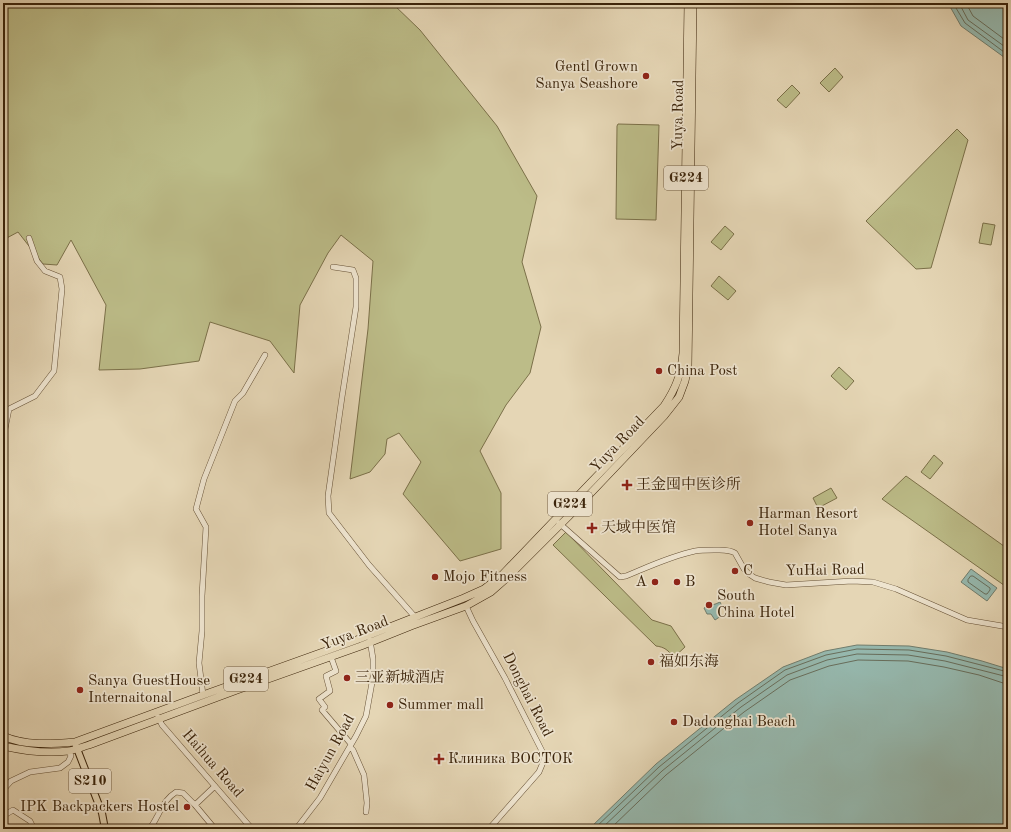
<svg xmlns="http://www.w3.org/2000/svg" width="1011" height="832" font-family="'Old Standard TT','Noto Serif SC',serif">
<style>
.green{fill:#bcbc88;stroke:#7b7049}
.water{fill:#96b9af;stroke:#717d6d}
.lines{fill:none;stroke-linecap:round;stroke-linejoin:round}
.shore{stroke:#686e5c;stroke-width:1}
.minor-casing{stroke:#655035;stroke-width:6}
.major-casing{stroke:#3a230a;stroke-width:8}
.highway-casing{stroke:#3a230a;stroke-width:8}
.minor{stroke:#eee4cf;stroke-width:5}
.major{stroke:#e5d6b5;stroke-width:6}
.highway{stroke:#e5d6b5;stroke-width:7}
.poi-dot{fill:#8f2418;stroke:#eee4cf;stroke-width:1.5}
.labels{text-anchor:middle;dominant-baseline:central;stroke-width:3.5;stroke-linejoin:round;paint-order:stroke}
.shield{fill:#eee4cf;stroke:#705d45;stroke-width:1}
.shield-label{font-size:14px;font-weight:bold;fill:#3a230a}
.poi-label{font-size:15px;fill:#3a230a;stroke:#eee4cf;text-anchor:start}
.street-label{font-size:15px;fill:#3a230a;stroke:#eee4cf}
</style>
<rect width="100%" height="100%" fill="#e5d6b5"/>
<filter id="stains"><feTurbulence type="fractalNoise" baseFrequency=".005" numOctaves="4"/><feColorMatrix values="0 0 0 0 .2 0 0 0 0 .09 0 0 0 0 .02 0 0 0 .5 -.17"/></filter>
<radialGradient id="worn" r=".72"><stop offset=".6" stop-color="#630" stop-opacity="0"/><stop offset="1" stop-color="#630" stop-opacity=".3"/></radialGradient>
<!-- green -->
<path class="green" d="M3 3H392L420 30 497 126 537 196 522 262 541 327 530 373 506 405 480 451 501 493V549L460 561 403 494 421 462 399 433 387 439 385 454 370 472 350 479 368 329 373 261 341 235 328 253 300 305 294 373 270 341 210 322 199 361 140 369 99 370 106 305 71 240 57 265 43 264 18 232 3 240Z
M835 68 843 77 829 92 820 83Z
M792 85 800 93 786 108 777 100Z
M618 124 659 125 656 220 616 219 617 126Z
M957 129 968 140 931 268 916 269 866 221Z
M983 223 995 225 991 245 979 243Z
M725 226 734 234 721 250 711 242Z
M719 276 736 291 728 300 711 286Z
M839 367 854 381 846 390 831 376Z
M934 455 943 463 930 479 921 472Z
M906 476 1008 549V588L882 499Z
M831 488 837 498 818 508 813 498Z
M566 532 652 620 671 626 685 647 673 658C669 650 664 647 656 646L553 545Z"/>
<!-- water -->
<path class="water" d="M948 3H1008V60L961 26Z
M971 569 997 588 987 601 961 582Z
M720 602 722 606 720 610 721 616 715 620 711 614H707L704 608C709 605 715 605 720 602Z
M857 645 909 646 947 652 982 661 1008 669V829H589L656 764 735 700 783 667 825 651Z"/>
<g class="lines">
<!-- shore -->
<path class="shore" d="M953 3 965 23 1008 55
M959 3 968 20 1008 49
M966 3 973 16 1008 42
M971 576H973L990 588V590L987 594H985L968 582V580Z
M594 829 659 767 738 703 785 670 826 655 857 649 909 650 946 656 1008 672
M601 829 662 771 741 707 787 675 827 660 857 654 908 655 945 661 1008 677
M610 829 666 775 744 712 790 680 829 666 858 660 908 661 944 667 979 675 1003 683H1008"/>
<!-- minor casing -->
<g class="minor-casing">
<path id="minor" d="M333 267 353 270 356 278V307L342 397 328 496 329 513 369 565 415 617
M3 439 9 409 35 396 54 371 62 289 60 277 45 271 37 261 29 238
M559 523 620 577 626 576C648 567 671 556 695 551 701 550 708 550 714 550 721 550 729 549 735 553L744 569 749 574 755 578 769 582 786 585 852 581 873 582 896 589 967 620 1008 627
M466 606 473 621 505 678 543 753 544 760 539 772 489 829
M331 657 336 671 326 676 330 691 319 699 325 707 322 710 351 744
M203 695 199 663 202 631V596L206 527 196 509 204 479 235 401 243 393 265 355
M158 717 162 725 169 733 252 829
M350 747 353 750 364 775 367 803 366 812
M3 790 11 781 30 772 60 768 68 762 71 756 69 751
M195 805 215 786
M3 816 13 810 30 821 34 829
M149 829C153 825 155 820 158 815 162 806 168 797 176 792L183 793 195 805 215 829
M296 829 320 798 356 736 366 716 373 677V659L370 640"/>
</g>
<!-- major casing -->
<g class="major-casing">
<path id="major" d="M76 746 102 813 105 829"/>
</g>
<!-- highway casing -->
<g class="highway-casing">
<path id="highway" d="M3 736C25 746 52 744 75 742L203 695 359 639 464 598 484 589 502 575 664 406C676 388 681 375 683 353L688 3
M3 746C25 751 46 754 68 751 75 750 82 747 89 745L237 690 361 646 411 626 466 606 491 592 508 577 568 517 664 416 679 397 685 381 688 367 693 3"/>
</g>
<!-- minor -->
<use href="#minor" class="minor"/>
<!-- major -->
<use href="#major" class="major"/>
<!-- highway -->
<use href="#highway" class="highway"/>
</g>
<!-- markers -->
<g class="poi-dot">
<circle cx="646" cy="76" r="4"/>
<circle cx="659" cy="371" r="4"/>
<path d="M625 479h4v4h4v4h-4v4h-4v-4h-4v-4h4z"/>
<circle cx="750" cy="523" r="4"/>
<path d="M590 522h4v4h4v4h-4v4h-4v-4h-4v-4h4z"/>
<circle cx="735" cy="571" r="4"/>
<circle cx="435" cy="577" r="4"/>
<circle cx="655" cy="582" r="4"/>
<circle cx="677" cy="582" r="4"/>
<circle cx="709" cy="605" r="4"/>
<circle cx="651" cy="662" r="4"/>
<circle cx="347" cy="678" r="4"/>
<circle cx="80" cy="690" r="4"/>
<circle cx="390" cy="705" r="4"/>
<circle cx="674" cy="722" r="4"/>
<path d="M437 753h4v4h4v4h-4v4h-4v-4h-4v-4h4z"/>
<circle cx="187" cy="807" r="4"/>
</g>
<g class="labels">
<!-- shield labels -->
<g class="shield">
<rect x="664" y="166" width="44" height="24" rx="3"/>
<rect x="548" y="492" width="44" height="24" rx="3"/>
<rect x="224" y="667" width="44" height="24" rx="3"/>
<rect x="69" y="769" width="42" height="24" rx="3"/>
</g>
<g class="shield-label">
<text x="686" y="178">G224</text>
<text x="570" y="504">G224</text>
<text x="246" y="679">G224</text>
<text x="90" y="781">S210</text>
</g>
<!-- poi labels -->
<g class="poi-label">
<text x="638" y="67" text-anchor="end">Gentl Grown<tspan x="638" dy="17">Sanya Seashore</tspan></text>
<text x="667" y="371">China Post</text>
<text x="636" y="485">王金囤中医诊所</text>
<text x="758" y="514">Harman Resort<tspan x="758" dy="17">Hotel Sanya</tspan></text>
<text x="601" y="528">天域中医馆</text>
<text x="743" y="571">C</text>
<text x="443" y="577">Mojo Fitness</text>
<text x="647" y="582" text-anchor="end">A</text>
<text x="685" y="582">B</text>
<text x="717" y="596">South<tspan x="717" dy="17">China Hotel</tspan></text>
<text x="659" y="662">福如东海</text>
<text x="355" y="678">三亚新城酒店</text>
<text x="88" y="681">Sanya GuestHouse<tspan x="88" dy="17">Internaitonal</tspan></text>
<text x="398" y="705">Summer mall</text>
<text x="682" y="722">Dadonghai Beach</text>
<text x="448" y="759">Клиника ВОСТОК</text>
<text x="179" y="807" text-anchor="end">IPK Backpackers Hostel</text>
</g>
<!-- street labels -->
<g class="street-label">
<text transform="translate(679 115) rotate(-89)">Yuya Road</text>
<text transform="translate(618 445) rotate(-46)">Yuya Road</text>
<text transform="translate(825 571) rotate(-1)">YuHai Road</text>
<text transform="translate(355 634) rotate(-21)">Yuya Road</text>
<text transform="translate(527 695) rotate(63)">Donghai Road</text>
<text transform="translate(331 753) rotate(-61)">Haiyun Road</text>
<text transform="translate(212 764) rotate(49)">Haihua Road</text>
</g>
</g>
<!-- margin -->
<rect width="1011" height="832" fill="none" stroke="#e5d6b5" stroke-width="16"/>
<rect x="4" y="4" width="1003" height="824" fill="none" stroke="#3a230a" stroke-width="2"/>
<rect x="8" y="8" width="995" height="816" fill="none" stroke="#3a230a"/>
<rect width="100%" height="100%" filter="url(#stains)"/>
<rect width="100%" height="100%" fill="url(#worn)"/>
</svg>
